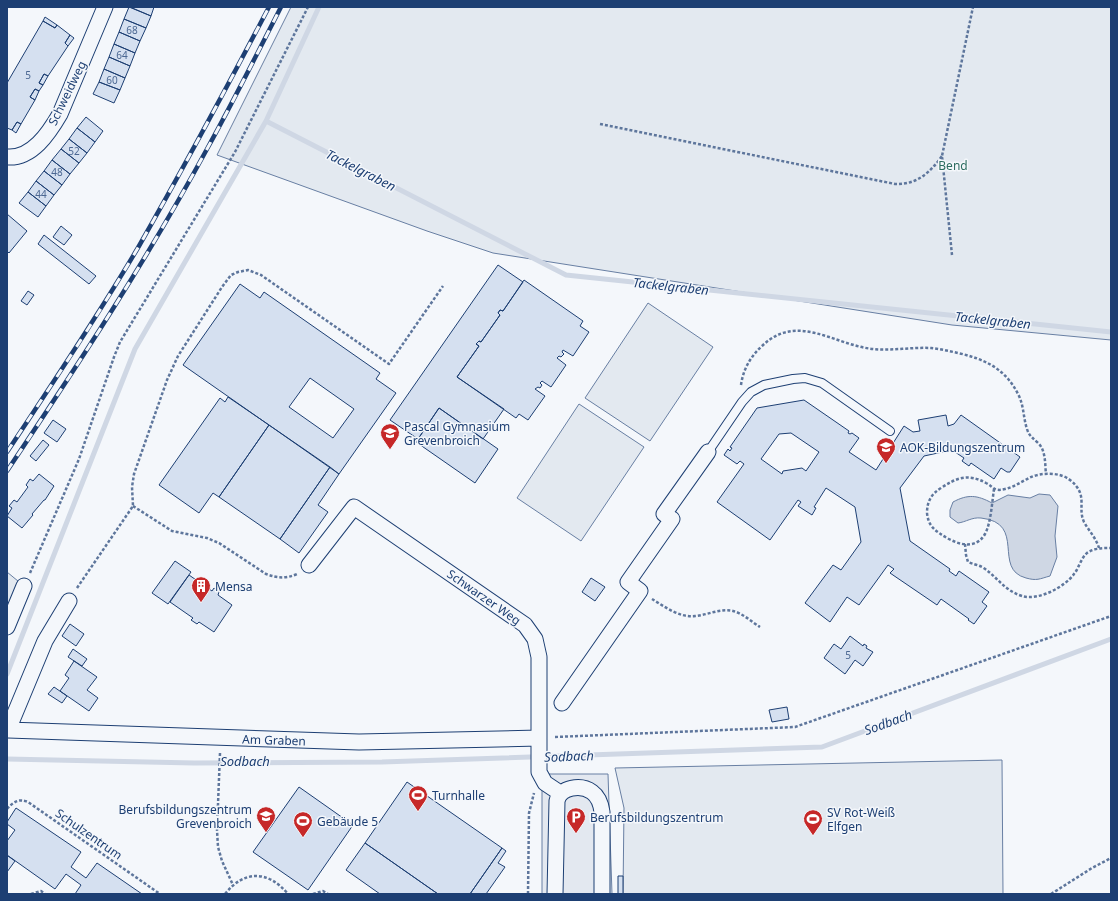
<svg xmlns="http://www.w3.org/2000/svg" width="1118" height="901" font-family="'Noto Sans',sans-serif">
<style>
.green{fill:#e3e9f0;stroke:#687fa3}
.parking{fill:#e3e8f0;stroke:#687fa3}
.water{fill:#cfd7e4;stroke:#687fa3}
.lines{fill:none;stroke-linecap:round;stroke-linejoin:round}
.stream{stroke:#cfd7e4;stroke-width:5}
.building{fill:#d5e0f0;stroke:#1d3f73;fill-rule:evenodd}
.service-casing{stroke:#1d3f73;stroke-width:10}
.minor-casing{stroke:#1d3f73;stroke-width:17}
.path{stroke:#5e769c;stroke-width:2.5;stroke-dasharray:3 2;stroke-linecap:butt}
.service{stroke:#f4f7fb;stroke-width:8}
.minor{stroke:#f4f7fb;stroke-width:15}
.rail-casing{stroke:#1d3f73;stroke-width:4.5}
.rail{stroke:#f4f7fb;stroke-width:3;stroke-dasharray:9;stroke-linecap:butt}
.labels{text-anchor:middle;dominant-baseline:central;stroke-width:3;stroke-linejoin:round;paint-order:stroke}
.number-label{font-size:10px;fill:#4b6792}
.street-label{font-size:12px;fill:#1d3f73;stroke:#f4f7fb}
.park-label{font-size:12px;fill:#2c6c60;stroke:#f4f7fb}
.poi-label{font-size:12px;fill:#1d3f73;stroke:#f4f7fb;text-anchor:start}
.water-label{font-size:13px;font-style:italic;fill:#1d3f73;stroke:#f4f7fb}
</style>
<rect width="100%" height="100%" fill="#f4f7fb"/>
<!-- green -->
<path class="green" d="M291 7H1111V340L952 325 493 253 427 231 217 155Z
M648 303 713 347 650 441 585 398Z
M579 404 644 447 581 541 517 498Z
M7 572 24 586 7 627Z
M1002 760 1003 894H623L624 808 615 768Z"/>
<!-- parking -->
<path class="parking" d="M542 774H608L612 894H542Z"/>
<!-- water -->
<path class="water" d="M1039 494 1050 495 1058 506 1055 536 1057 557 1050 576C1039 579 1037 581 1026 578 992 569 1027 523 981 518 972 517 966 522 958 523L950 517V510L953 502C968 494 977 495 992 503L1008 495 1030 498Z"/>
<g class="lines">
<!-- stream -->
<path class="stream" d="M266 121 566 275 1111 332
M7 674 135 349 266 121 319 7
M7 759 194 763 382 762 822 747 1111 639"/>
</g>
<!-- building -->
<path class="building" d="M129 7 151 16 146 28 124 19Z
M130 7H154L151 16Z
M45 17 57 25 55 28 43 21Z
M124 19 146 28 140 41 119 32Z
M43 21 55 28 57 25 70 35 65 43 68 46 48 76 44 74 39 83 43 85 39 91 35 89 30 97 35 100 21 124 17 122 12 130 7 128V83Z
M119 32 140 41 135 53 114 44Z
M70 35 74 38 68 46 65 43Z
M114 44 135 53 130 66 109 57Z
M109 57 130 66 125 78 104 69Z
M104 69 125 78 120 90 99 82Z
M44 74 48 76 43 85 39 83Z
M99 82 120 90 114 103 93 94Z
M35 89 39 91 35 100 30 97Z
M86 117 103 131 95 142 77 128Z
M17 122 21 124 16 133 12 130Z
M77 128 95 142 87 153 69 139Z
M69 139 87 153 79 163 61 149Z
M61 149 79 163 70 174 52 160Z
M52 160 70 174 62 185 44 171Z
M44 171 62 185 54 195 36 181Z
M36 181 54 195 46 206 28 192Z
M28 192 46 206 38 217 19 203Z
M7 214 27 231 9 253 7 251Z
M61 226 72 235 64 245 53 237Z
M44 235 96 276 89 284 38 244Z
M498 265 523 282 503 311 500 310 498 313 500 315 481 342 479 341 476 344 479 346 457 377 504 409 483 439 439 408 418 439 390 420Z
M524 280 583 321 580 326 589 332 573 356 563 350 562 352 564 354 561 357 559 356 557 358 566 365 551 387 542 381 540 383 542 385 540 388 538 387 535 389 545 396 528 420 519 414 516 418 457 377 479 346 476 344 479 341 481 342 500 315 498 313 500 310 503 311Z
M240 284 260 298 264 292 380 373 376 379 396 393 339 474 183 365ZM310 378 354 409 333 438 289 407Z
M28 291 34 295 27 305 21 301Z
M228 397 269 425 219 497 213 493 199 513 159 485 220 398 225 402Z
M804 400 849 431 848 433 850 434 852 433 859 438 849 452 876 470 904 426 913 432 920 431 918 420 946 415 948 426 954 424 961 415 1020 457 1010 472H1007L1001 468 994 479 971 463 969 466 962 461 964 458 952 450 924 456 900 488 910 541 950 569 949 571 956 576 959 571 989 592 982 602 987 606 974 624 968 620 969 619 941 599 937 605 890 573 894 569 888 565 859 605 847 597 830 622 805 603 833 565 841 570 861 542 855 507 826 488 814 507 816 508 812 515 798 506 801 502 798 500 770 540 717 502 744 464 740 461 737 464 724 455 728 449 730 451 732 448 730 447 757 408ZM791 433 819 452 806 471 802 468 783 471 782 474 761 459 779 434Z
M439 408 498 449 475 483 416 442Z
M53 420 66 429 57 442 44 433Z
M269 425 330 467 280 539 219 497Z
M43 440 49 445 36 461 30 456Z
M330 467 339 474 318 505 328 512 299 553 280 539Z
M39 474 54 486 45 500H44L32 514 33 515 22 528 7 516 12 508 9 506 14 500 17 502 28 487 26 485 30 479 33 481Z
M175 561 191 572 168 604 152 593Z
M189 575 212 591 214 588 219 592 218 595 232 605 214 632 199 622 197 624 191 620 193 618 170 602Z
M591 578 605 587 595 601 582 592Z
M70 624 84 634 76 646 62 636Z
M850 636 863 646 864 644 867 646 866 648 873 652 863 666 855 660 845 674 824 658 834 644 841 649Z
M73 649 87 659 82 666 68 657Z
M74 661 97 677 87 690 98 698 89 711 60 691 69 678 65 675Z
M54 687 67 696 62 703 48 694Z
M787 707 789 719 772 722 769 710Z
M407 782 502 848 470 894H438L365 843Z
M299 787 353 825 308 890 253 852Z
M16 808 81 852 71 867 86 878 97 863 142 894H75L81 885 66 874 55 889 7 855V841L15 830 7 824V822Z
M365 843 438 894H380L346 870Z
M502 848 506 851 498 863 505 867 486 894H470Z
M8 856 15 861 7 872V858Z
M618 876H623V894H618Z"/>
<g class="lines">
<!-- service casing -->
<g class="service-casing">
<path id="service" d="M708 452 742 402 751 392 764 385 793 379 805 378 822 383 890 431"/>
</g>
<!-- minor casing -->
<g class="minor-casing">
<path id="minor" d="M7 157C32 159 49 133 60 114L105 7
M309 565 354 507 525 625 535 639 539 657V772L545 783 560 793
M69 601 45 641 8 730 359 742 539 738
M7 627 24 586
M562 703 640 591 628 582 672 519 664 514 708 452
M555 894 557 801C560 787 581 784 592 792 599 797 601 804 602 812V894"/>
</g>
<!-- path -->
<path class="path" d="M600 124 895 184C916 185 930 173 942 156
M952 255 942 156 973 7
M741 385C743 370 750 357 762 346 797 312 834 345 873 349 892 351 912 347 931 348 940 349 949 351 958 353 984 359 1005 368 1018 394 1024 405 1023 417 1027 429 1029 436 1033 438 1038 443 1046 450 1045 465 1046 475
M994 489C992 502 991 523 985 534 974 553 952 542 939 533 932 528 928 523 927 513 927 502 931 494 941 488 956 478 968 473 986 483 994 487 994 492 1005 489 1014 487 1021 482 1029 478 1041 472 1060 472 1070 480 1089 495 1077 507 1084 522 1089 531 1096 538 1099 548
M133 506 172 531 207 538 219 543 266 574C277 578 286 579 297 574
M965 544 966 555 968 562C973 564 978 565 982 567 997 576 1003 590 1022 596 1038 601 1065 587 1074 574 1079 568 1081 558 1087 553 1094 548 1103 548 1111 548
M30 573 79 459 114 357 120 342 235 152 308 7
M77 588 133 506 132 487 134 474 167 380 178 356 222 287 231 275 238 272 248 270 261 275 389 364 443 286
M652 599C665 607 680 618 695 616 708 615 720 608 733 611 742 613 752 622 760 627
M555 737 795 727 1111 616
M220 753 217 830 218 847 222 861 233 885
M7 809C13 802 19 798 28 802L160 894
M31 894 41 891 45 894
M225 894C244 870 268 870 288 894
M313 894 323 891 328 894
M528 894 529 813 534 793
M1051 894 1092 868 1111 858"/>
<!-- service -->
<use href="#service" class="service"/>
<!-- minor -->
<use href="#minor" class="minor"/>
<!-- rail casing -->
<g class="rail-casing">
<path id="rail" d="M7 452C52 384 98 316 139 246 184 167 227 87 269 7
M7 471C77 366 147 260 207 149 233 102 257 54 281 7"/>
</g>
<!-- rail -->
<use href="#rail" class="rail"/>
</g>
<!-- icons -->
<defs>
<g id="school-pin" transform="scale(1)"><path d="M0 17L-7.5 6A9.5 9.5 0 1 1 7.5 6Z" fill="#c62828" stroke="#f4f7fb"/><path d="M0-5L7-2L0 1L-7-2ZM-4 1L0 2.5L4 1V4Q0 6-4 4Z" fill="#fff"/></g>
<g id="building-pin" transform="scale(1)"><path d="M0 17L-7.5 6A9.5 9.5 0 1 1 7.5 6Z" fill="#c62828" stroke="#f4f7fb"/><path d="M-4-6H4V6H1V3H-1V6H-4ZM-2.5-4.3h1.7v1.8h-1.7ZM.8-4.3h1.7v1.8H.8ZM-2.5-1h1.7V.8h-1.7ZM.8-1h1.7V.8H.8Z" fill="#fff"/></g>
<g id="stadium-pin" transform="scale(1)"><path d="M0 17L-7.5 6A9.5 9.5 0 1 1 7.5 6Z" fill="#c62828" stroke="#f4f7fb"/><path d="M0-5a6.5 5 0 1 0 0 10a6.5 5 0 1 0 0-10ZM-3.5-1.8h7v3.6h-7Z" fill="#fff"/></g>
<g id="parking-pin" transform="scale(1)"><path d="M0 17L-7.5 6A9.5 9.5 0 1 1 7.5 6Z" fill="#c62828" stroke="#f4f7fb"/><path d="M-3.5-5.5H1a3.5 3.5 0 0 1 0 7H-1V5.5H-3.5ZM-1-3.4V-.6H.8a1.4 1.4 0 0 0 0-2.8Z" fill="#fff"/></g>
</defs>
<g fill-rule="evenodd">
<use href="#school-pin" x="390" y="433"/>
<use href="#school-pin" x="886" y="447"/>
<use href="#building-pin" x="201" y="586"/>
<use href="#stadium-pin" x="418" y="795"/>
<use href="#school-pin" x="266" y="816"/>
<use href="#parking-pin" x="576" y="817"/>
<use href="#stadium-pin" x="813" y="819"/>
<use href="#stadium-pin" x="303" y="821"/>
</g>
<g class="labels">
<!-- number labels -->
<g class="number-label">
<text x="132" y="30">68</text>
<text x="122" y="55">64</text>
<text x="28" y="75">5</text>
<text x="112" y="80">60</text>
<text x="74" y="151">52</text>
<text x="57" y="172">48</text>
<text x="41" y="194">44</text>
<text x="848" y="655">5</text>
</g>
<!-- street labels -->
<g class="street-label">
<text transform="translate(67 93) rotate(-64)">Schweidweg</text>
<text transform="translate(484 597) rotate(35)">Schwarzer Weg</text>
<text transform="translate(274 740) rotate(2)">Am Graben</text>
<text transform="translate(89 834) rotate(35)">Schulzentrum</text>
</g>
<!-- park labels -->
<g class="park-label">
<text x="953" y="165">Bend</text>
</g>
<!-- poi labels -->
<g class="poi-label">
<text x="404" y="426">Pascal Gymnasium<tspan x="404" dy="14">Grevenbroich</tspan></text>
<text x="900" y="447">AOK-Bildungszentrum</text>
<text x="215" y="586">Mensa</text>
<text x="432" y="795">Turnhalle</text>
<text x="252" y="809" text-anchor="end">Berufsbildungszentrum<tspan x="252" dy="14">Grevenbroich</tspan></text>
<text x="827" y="812">SV Rot-Weiß<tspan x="827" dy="14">Elfgen</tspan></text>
<text x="590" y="817">Berufsbildungszentrum</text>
<text x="317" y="821">Gebäude 5</text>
</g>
<!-- water labels -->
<g class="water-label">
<text transform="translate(361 170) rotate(27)">Tackelgraben</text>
<text transform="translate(671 286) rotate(6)">Tackelgraben</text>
<text transform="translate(993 320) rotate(6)">Tackelgraben</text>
<text transform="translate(888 722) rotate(-20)">Sodbach</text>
<text transform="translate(569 756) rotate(-2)">Sodbach</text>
<text x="245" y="761">Sodbach</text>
</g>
</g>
<!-- border -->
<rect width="1118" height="901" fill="none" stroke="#1d3f73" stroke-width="16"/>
</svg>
